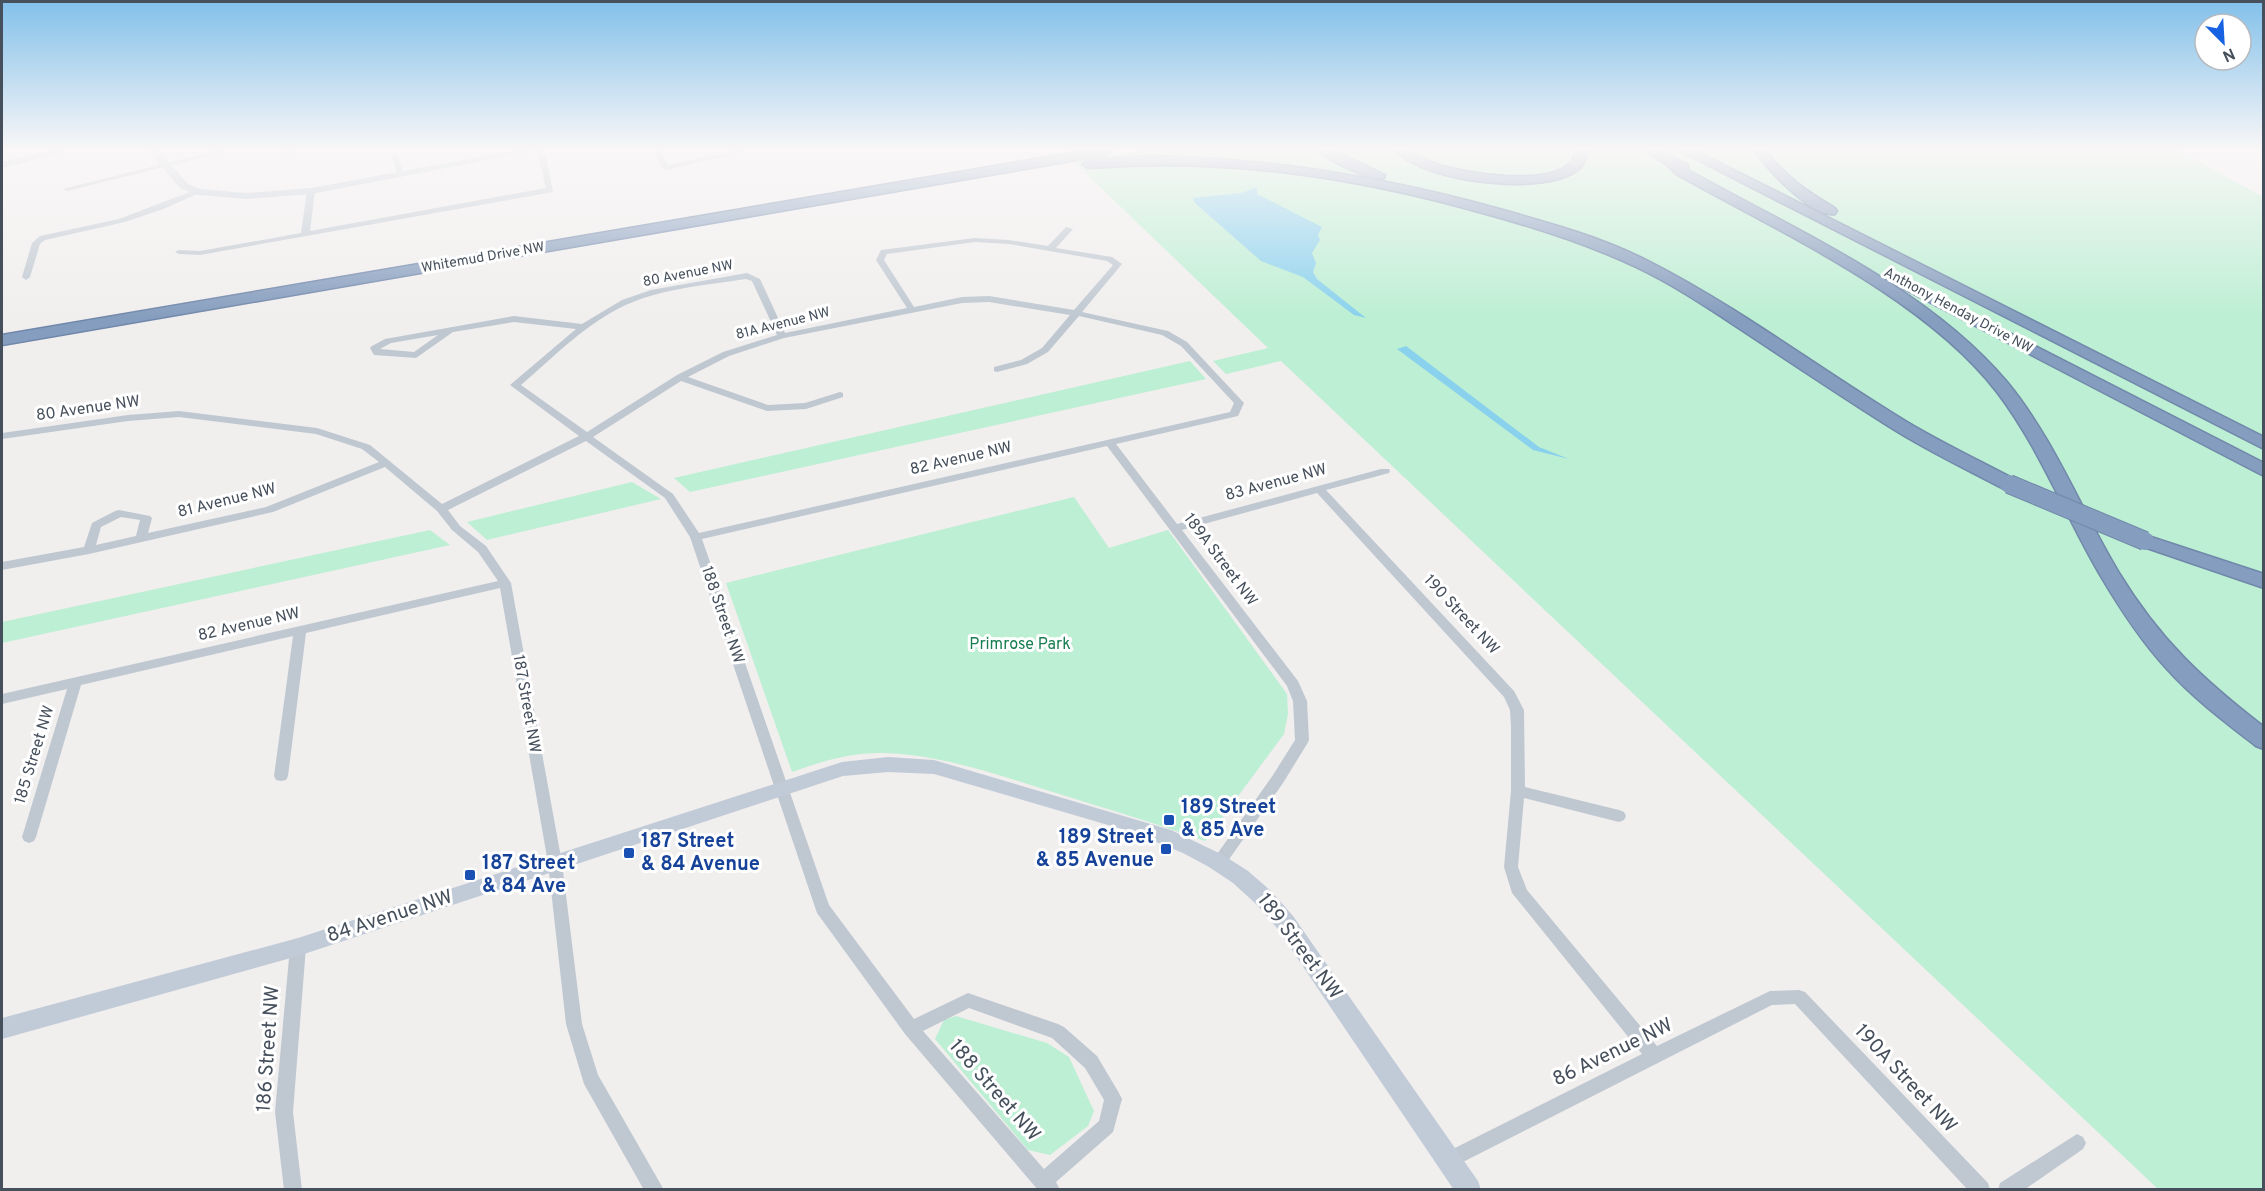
<svg xmlns="http://www.w3.org/2000/svg" width="2265" height="1191" font-family="Overpass,sans-serif">
<style>
.green{fill:#bcefd3}
.water{fill:#89d1ed}
.lines{fill:none;stroke-linecap:round;stroke-linejoin:round}
.highway-casing{stroke:#7188aa;stroke-width:3}
.street{fill:#bfc8d1;fill-rule:evenodd}
.secondary{fill:#c1cad7;fill-rule:evenodd}
.highway{fill:#859dbe;fill-rule:evenodd}
.highway-bridge-casing{stroke:#7188aa;stroke-width:20;stroke-linecap:butt}
.highway-bridge{stroke:#859dbe;stroke-width:18}
.transit-dot{fill:#1a4fb4;stroke:#fff;stroke-width:2}
.labels{text-anchor:middle;dominant-baseline:central;stroke-width:6;stroke-linejoin:round;paint-order:stroke}
.far-street-label{font-size:14px;fill:#46505c;stroke:#fff}
.street-label{font-size:16px;fill:#46505c;stroke:#fff}
.park-label{font-size:16px;fill:#167e51;stroke:#fff}
.near-transit-label{font-size:20px;font-weight:bold;fill:#164399;stroke:#fff;text-anchor:start}
.near-street-label{font-size:20px;fill:#46505c;stroke:#fff}
</style>
<rect width="100%" height="100%" fill="#f1eeee"/>
<!-- green -->
<path class="green" d="M1138 151H2180L2263 197V1189H2158L1281 361 1226 374 1213 361 1268 348 1074 162Z
M1190 361 1206 379 690 492 674 478Z
M632 482 661 499 487 540 467 522Z
M1074 497 1109 548 1168 530 1287 694 1288 714 1284 734 1205 841C1155 823 1104 808 1053 792 999 775 942 755 885 753 852 752 822 761 792 772L726 583Z
M430 530 450 545 2 643V622Z
M956 1016 1047 1043 1069 1057 1094 1111 1088 1126 1050 1155 1028 1150 935 1039 944 1020Z"/>
<!-- water -->
<path class="water" d="M1257 187V194L1322 227 1318 235 1320 240 1312 253 1316 263 1313 272 1317 279 1366 318 1354 315 1303 277 1261 261 1195 203 1193 198 1241 193Z
M1406 346 1539 447 1569 459 1533 450 1397 349Z"/>
<g class="lines">
<!-- highway casing -->
<g class="highway-casing">
<path id="highway" d="M1082 151H1112L1106 155 2 345V335Z
M1319 151H1335L1385 175 1384 178C1370 181 1329 161 1319 151Z
M1396 151C1415 151 1425 161 1443 166 1472 174 1547 186 1570 163 1573 161 1574 155 1576 151H1588C1586 156 1585 164 1580 168 1549 198 1424 182 1396 151Z
M1646 151H1662L1688 165V170C1795 230 1927 287 2007 382 2054 439 2081 510 2119 573 2160 640 2202 679 2264 727V749L2256 746C2225 722 2193 698 2167 669 2140 640 2119 607 2099 573 2064 513 2039 447 1997 392 1924 297 1779 232 1676 174L1667 165Z
M1680 151H1696L2264 437V449Z
M1755 151H1767C1784 176 1809 193 1835 208L1837 211 1835 214C1813 219 1766 168 1755 151Z
M1149 156C1271 158 1385 177 1503 210 1553 224 1603 238 1650 262 1740 308 1821 370 1907 422 1942 443 1980 461 2016 480L2018 484 2016 488H2002C1966 469 1928 451 1893 429 1842 397 1793 364 1743 331 1708 308 1674 285 1636 267 1588 244 1537 228 1486 214 1352 176 1228 158 1088 168L1082 164 1088 160Z
M1892 273 2264 463V476L1887 280 1885 277Z
M2145 535 2264 574V588L2138 545 2135 541 2138 537Z"/>
</g>
<!-- street -->
<path class="street" d="M215 151H228L67 191 63 189Z
M284 151H291L294 154 287 156Z
M537 151H545L553 192 200 255 179 254 175 252 179 250 200 251 301 233 307 191 311 189 315 191 310 231 546 188Z
M654 151H661L668 165 734 151H748L666 170 662 168Z
M391 153 398 155 404 175 397 173Z
M195 190 202 192 163 209 125 222 45 240 40 244 30 277 26 280 22 277 32 243 40 236 119 219Z
M1066 227 1073 229 1056 248 1112 257 1122 264 1082 312 1168 331 1187 342 1244 403 1238 416 1116 444 1177 524 1381 469H1389L1390 471 1389 473 1326 490 1514 691 1524 710 1525 787 1619 810 1624 812 1626 816 1624 820 1619 822 1524 798 1518 867 1527 890 1657 1046 1770 991 1799 990 1805 992 1988 1183 1990 1190H1968L1795 1004 1772 1005 1455 1166 1449 1169 1443 1166 1440 1160 1443 1154 1642 1054 1512 893 1504 867 1511 791V727L1510 710 1504 697 1317 493 1182 530 1298 681 1307 701 1309 740 1307 744 1283 783 1225 865 1220 867 1215 865 1213 861 1215 857 1273 775 1295 740 1293 701 1287 686 1107 446 702 539 829 905 914 1019 968 993 1058 1024 1064 1027 1097 1056 1119 1093 1122 1099 1113 1132 1056 1182 1060 1190H1038L905 1034 817 913 690 537 665 498 586 441 448 510 460 526 486 546 511 583 562 863 582 1024 598 1075 664 1190H644L584 1084 566 1024 548 863 500 588 306 633 288 776 286 780 281 781 276 780 274 776 293 636 81 685 36 837 34 841 29 843 24 841 22 837 67 689 2 704V694L498 581 478 552 452 530 437 511 385 467 273 512 89 554 2 570V562L84 547 92 523 115 511 119 510 150 516 152 518 148 533 266 507 379 462 362 449 316 434 179 417 128 421 2 439V433L128 415 179 411 317 428 370 445 442 504 579 436 510 385 576 329 514 322 453 332 416 358 374 355 370 348 372 346 385 339 514 316 582 324 622 300 651 290 747 273 760 279 785 333 907 308 876 260 881 250 975 238 1009 240 1048 246ZM975 242 1009 244 1107 261 1113 265 1074 310 989 296 962 297 914 307 884 260 887 254ZM746 279 752 281 777 335 723 352 677 375 587 432 521 385C555 356 587 322 628 304 665 288 707 285 746 279ZM989 302 1070 315 1042 348 1021 360 994 367V371L997 372 1027 364 1048 352 1079 316 1162 335 1181 346 1234 403 1230 412 699 533 673 494 593 437 681 381 767 411 806 409 843 397V393L840 392 805 403 768 405 688 377 729 356 784 338 962 303ZM438 335 414 352 380 349 391 343ZM121 517 140 520 136 536 96 545 101 527ZM969 1008 1052 1038 1085 1068 1104 1100 1099 1121 1044 1169 923 1031Z
M298 940 304 942 306 947 293 1112 302 1190H284L275 1112 290 947 292 942Z
M2077 1134 2083 1137 2086 1143 2083 1149 2024 1190H1998L2000 1183Z"/>
<!-- secondary -->
<path class="secondary" d="M49 151H68L2 168V162Z
M148 151H159L188 184 200 189 246 193 311 188 512 151H535L311 194 246 199 198 195 180 188Z
M888 757 934 760 1171 830 1223 855 1248 871 1271 891 1293 916 1478 1181 1481 1190H1454L1277 928 1256 904 1233 883 1209 867 1183 853 1132 832 934 774 888 772 843 776 298 956 2 1039V1018L298 938 842 762Z"/>
<!-- highway -->
<use href="#highway" class="highway"/>
<!-- highway-bridge casing -->
<g class="highway-bridge-casing">
<path id="highway-bridge" d="M2009 484 2145 541"/>
</g>
<!-- highway-bridge -->
<use href="#highway-bridge" class="highway-bridge"/>
</g>
<!-- sky -->
<linearGradient id="sky" x2="0" y2="1"><stop stop-color="#82c0ea"/><stop offset="0.47" stop-color="#f9f7f7"/><stop offset="1" stop-color="#f9f7f7" stop-opacity="0"/></linearGradient>
<rect width="2265" height="318" fill="url(#sky)"/>
<!-- markers -->
<g class="transit-dot">
<rect x="1163" y="814" width="12" height="12" rx="3"/>
<rect x="1160" y="843" width="12" height="12" rx="3"/>
<rect x="623" y="847" width="12" height="12" rx="3"/>
<rect x="464" y="869" width="12" height="12" rx="3"/>
</g>
<g class="labels">
<!-- far-street labels -->
<g class="far-street-label">
<text transform="translate(483 258) rotate(-10)">Whitemud Drive NW</text>
<text transform="translate(688 274) rotate(-11)">80 Avenue NW</text>
<text transform="translate(1958 311) rotate(28)">Anthony Henday Drive NW</text>
<text transform="translate(783 324) rotate(-14)">81A Avenue NW</text>
</g>
<!-- street labels -->
<g class="street-label">
<text transform="translate(88 409) rotate(-8)">80 Avenue NW</text>
<text transform="translate(961 459) rotate(-13)">82 Avenue NW</text>
<text transform="translate(1276 483) rotate(-15)">83 Avenue NW</text>
<text transform="translate(227 501) rotate(-14)">81 Avenue NW</text>
<text transform="translate(1220 560) rotate(53)">189A Street NW</text>
<text transform="translate(722 615) rotate(71)">188 Street NW</text>
<text transform="translate(1461 615) rotate(47)">190 Street NW</text>
<text transform="translate(249 625) rotate(-13)">82 Avenue NW</text>
<text transform="translate(526 704) rotate(80)">187 Street NW</text>
<text transform="translate(35 755) rotate(-73)">185 Street NW</text>
</g>
<!-- park labels -->
<g class="park-label">
<text x="1020" y="645">Primrose Park</text>
</g>
<!-- near-transit labels -->
<g class="near-transit-label">
<text x="1181" y="808">189 Street<tspan x="1181" dy="23">&amp; 85 Ave</tspan></text>
<text x="1154" y="838" text-anchor="end">189 Street<tspan x="1154" dy="23">&amp; 85 Avenue</tspan></text>
<text x="641" y="842">187 Street<tspan x="641" dy="23">&amp; 84 Avenue</tspan></text>
<text x="482" y="864">187 Street<tspan x="482" dy="23">&amp; 84 Ave</tspan></text>
</g>
<!-- near-street labels -->
<g class="near-street-label">
<text transform="translate(390 917) rotate(-18)">84 Avenue NW</text>
<text transform="translate(1299 947) rotate(53)">189 Street NW</text>
<text transform="translate(269 1049) rotate(-86)">186 Street NW</text>
<text transform="translate(1613 1053) rotate(-26)">86 Avenue NW</text>
<text transform="translate(1905 1079) rotate(47)">190A Street NW</text>
<text transform="translate(994 1091) rotate(49)">188 Street NW</text>
</g>
</g>
<!-- border -->
<rect width="2265" height="1191" fill="none" stroke="#46505c" stroke-width="6"/>
<!-- north arrow -->
<g transform="translate(2223 42) rotate(156)"><circle r="28" fill="#ffffff" stroke="#b5b9be" stroke-width="1.5"/>
<path d="M0-4.5L10 22L0 15L-10 22Z" fill="#1762e2"/>
<text y="-9" font-size="16" font-weight="bold" text-anchor="middle" fill="#46505c">N</text>
</g>
</svg>
